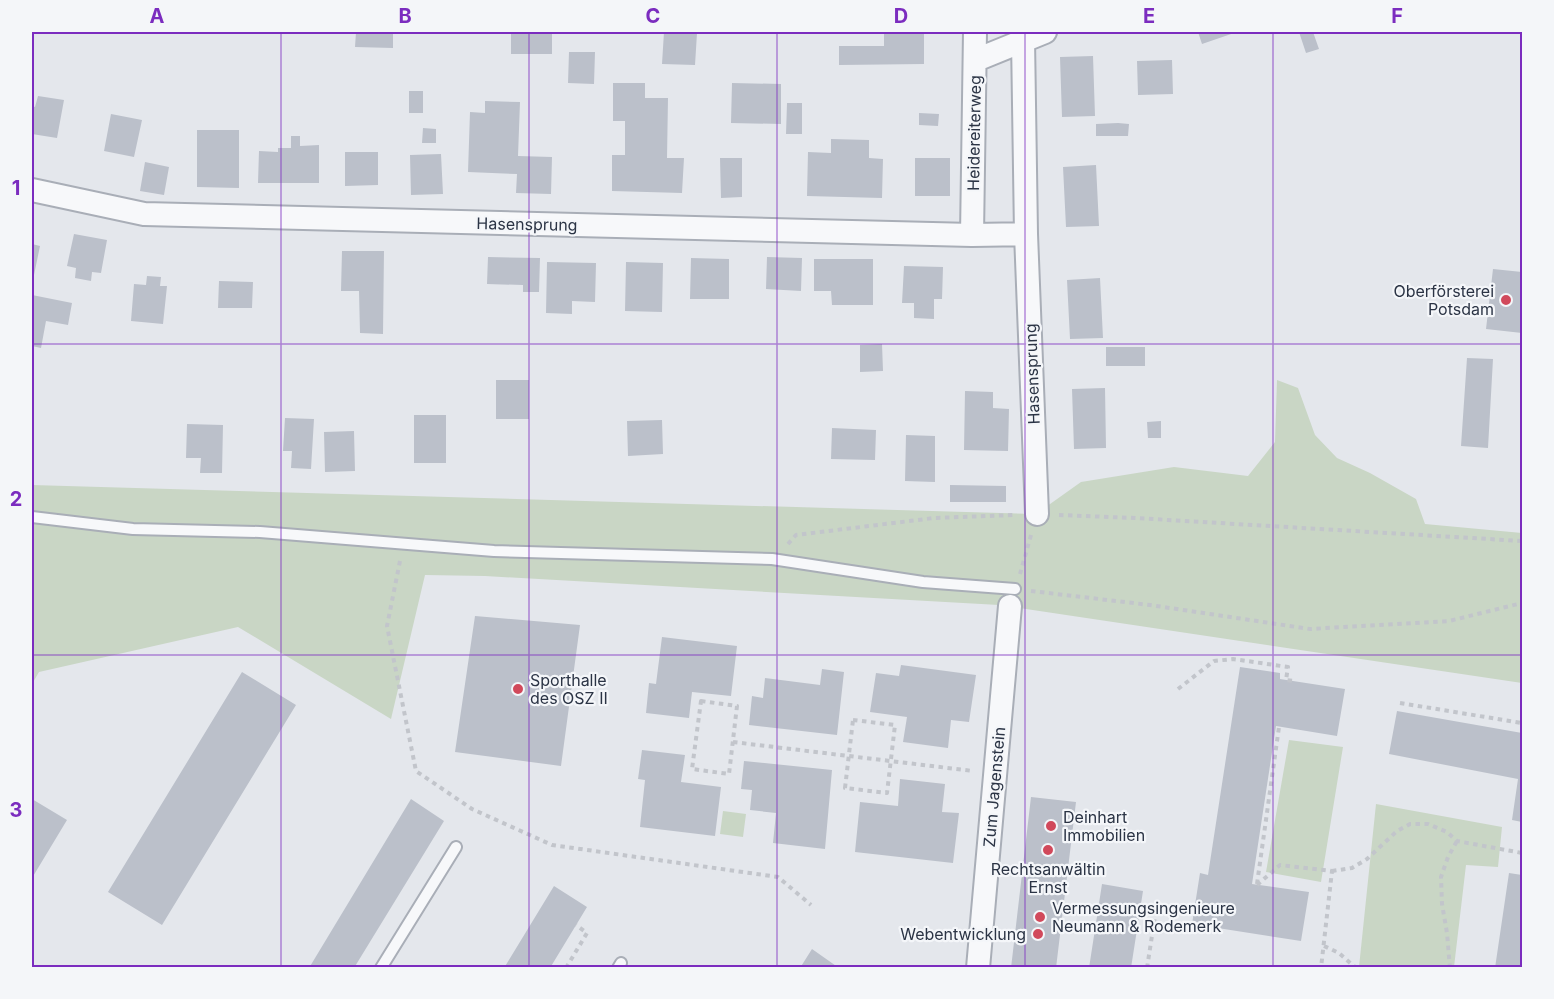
<svg xmlns="http://www.w3.org/2000/svg" width="1554" height="999" font-family="Inter,sans-serif">
<style>
.green{fill:#c9d6c5}
.building{fill:#bbc0ca}
.lines{fill:none;stroke-linecap:round;stroke-linejoin:round}
.service-casing{stroke:#a9aeb7;stroke-width:14}
.minor-casing{stroke:#a9aeb7;stroke-width:26}
.path{stroke:#c2c5cb;stroke-width:4;stroke-dasharray:4.5 4.5;stroke-linecap:butt}
.service{stroke:#f7f8fa;stroke-width:10}
.minor{stroke:#f7f8fa;stroke-width:22}
.grid{fill:none;stroke:#7b2cbf;stroke-width:1.5;stroke-opacity:0.55}
.poi-dot{fill:#d1495b;stroke:#f4f6f9;stroke-width:2}
.labels{text-anchor:middle;dominant-baseline:central;stroke-width:4.5;stroke-linejoin:round;paint-order:stroke}
.street-label{font-size:16px;fill:#2b3445;stroke:#f4f6f9}
.poi-label{font-size:16px;fill:#2b3445;stroke:#f4f6f9;text-anchor:start}
.neatline{fill:none;stroke:#7b2cbf;stroke-width:2}
.grid-label{font-size:20px;text-anchor:middle;font-weight:bold;fill:#7b2cbf}
</style>
<rect width="100%" height="100%" fill="#e4e7ec"/>
<!-- green -->
<path class="green" d="M1277 380 1298 388 1315 435 1337 458 1370 473 1416 499 1425 524 1522 533V683L999 605 485 576 425 575 391 719 238 627 39 672 32 684V485L1036 514 1081 482 1174 467 1248 476 1275 442Z
M1289 740 1343 747 1321 882 1266 872Z
M1376 804 1502 827 1498 867 1466 865 1454 967H1359Z
M723 811 746 814 743 837 720 834Z"/>
<!-- building -->
<path class="building" d="M356 32H393V48L355 47Z
M511 32H552V54H511Z
M664 32 697 33 695 65 662 64Z
M884 32H924V64L839 65V46H884Z
M1198 32H1237L1202 44Z
M1299 32H1313L1319 49 1306 53Z
M569 52H595L594 84 568 83Z
M1093 56 1095 116 1062 117 1060 57Z
M1172 60 1173 94 1138 95 1137 61Z
M613 83H645V98H668L667 158H684L682 193 612 191V155H625V121H613Z
M732 83 781 84V124L731 123Z
M409 91H423V113H409Z
M38 96 64 100 57 138 32 134V106L35 107Z
M485 101 520 102 518 156 552 157 551 194 516 193 517 174 468 172 470 112 485 113Z
M787 103H802V134H786Z
M919 113 939 114 938 126 919 125Z
M111 114 142 120 134 157 104 151Z
M1118 123 1129 124 1128 136H1096V124Z
M423 128 436 129V143H422Z
M197 130H239V188L197 187Z
M291 136H300V146L319 145V183H258L259 151 278 152V148H291Z
M831 139 869 140V158L883 159 882 198 807 196 808 152 831 153Z
M345 152H378V185L345 186Z
M441 154 443 194 411 195 410 155Z
M720 158H742V197L721 198Z
M915 158H950V196H915Z
M145 162 169 167 164 195 140 191Z
M1096 165 1099 226 1066 227 1063 167Z
M74 234 107 240 101 273 92 272 91 281 75 278 76 268 67 266Z
M32 244 40 246 34 275 32 274Z
M342 251H384L383 334 360 333 359 291H341Z
M488 257 540 258 539 292H523V285L487 284Z
M767 257 802 258 801 291 766 289Z
M691 258 729 259V299H690Z
M814 259H873V305H832L831 291H814Z
M547 262 596 263 595 302 572 301V314L546 313Z
M626 262 663 263 662 312 625 311Z
M904 266 943 267 942 299H934V319L914 318V303H902Z
M1493 269 1522 272V333L1486 329Z
M147 276 161 277 160 286H167L163 324 131 321 134 284 146 285Z
M1100 278 1103 338 1070 339 1067 280Z
M219 281 253 282 252 308H218Z
M32 295 72 303 68 325 46 321 41 348 32 346Z
M882 344 883 371 860 372V345Z
M1106 347H1145V366H1106Z
M1467 358 1493 359 1488 448 1461 446Z
M496 380H529V419H496Z
M1105 388 1106 448 1074 449 1072 389Z
M965 391 993 392V408L1009 409 1008 451 964 450Z
M414 415H446V463H414Z
M285 418 314 419 311 469 291 468 292 451H283Z
M662 420 663 454 628 456 627 421Z
M1161 421V438H1148L1147 422Z
M187 424 223 425 222 473H200L201 458H186Z
M832 428 876 430 875 460 831 459Z
M354 431 355 471 325 472 324 432Z
M906 435 935 436V482L905 481Z
M950 485 1006 486V502H950Z
M475 616 580 625 561 766 455 752Z
M662 637 737 646 731 696 692 692 689 718 646 713 649 683 656 684Z
M901 665 976 675 969 722 951 720 948 748 903 742 907 717 870 712 876 673 899 676Z
M1240 667 1280 673V679L1345 689 1337 736 1276 726 1252 884 1309 892 1301 941 1192 924 1200 873 1208 875Z
M822 669 844 672 837 735 749 725 752 696 763 698 765 678 820 685Z
M242 672 296 705 162 925 108 892Z
M1397 711 1522 733V822L1512 820 1518 779 1389 754Z
M642 750 685 755 681 782 721 787 715 836 640 827 645 780 638 779Z
M744 761 832 770 825 849 773 843 776 813 750 810 752 790 741 789Z
M900 779 945 784 942 812 959 813 953 863 855 852 860 802 898 806Z
M1031 797 1076 802 1056 968H1011Z
M32 799 67 820 32 878Z
M411 799 444 821 354 968H309Z
M1509 873 1522 875V968H1495Z
M1102 884 1143 891 1131 968H1089Z
M554 886 587 907 550 968H504Z
M812 949 839 968H800Z"/>
<g class="lines">
<!-- service casing -->
<g class="service-casing">
<path id="service" d="M32 517 133 529 260 532 494 551 772 559 923 582 1015 589
M381 968 456 847
M618 968 621 963"/>
</g>
<!-- minor casing -->
<g class="minor-casing">
<path id="minor" d="M1023 39 1026 234 1037 514
M976 60 1045 32
M32 190 144 214 972 235 1026 234
M972 235 975 32
M978 968 1010 606"/>
</g>
<!-- path -->
<path class="path" d="M1059 515 1135 518 1522 541
M788 544 796 535 934 518 1015 515
M400 561 387 626 416 771 472 809 552 845 778 877 811 905
M1020 574 1031 535
M1031 591 1150 605 1310 629 1449 621 1522 603
M1178 689 1214 661 1233 659 1288 667 1286 680 1294 681
M701 701 737 706 729 774 692 769Z
M1400 703 1522 723
M853 720 895 725 887 793 845 788Z
M733 742 973 771
M1332 871 1352 868 1367 859 1397 831 1410 824H1428L1447 832 1457 841 1522 853
M1257 884 1279 727
M1257 885 1280 865 1332 871 1321 968
M1324 946 1339 953 1356 968
M566 968 587 933 576 925
M1147 968 1158 897
M1450 968 1447 933 1442 904 1441 877 1448 857 1457 841"/>
<!-- service -->
<use href="#service" class="service"/>
<!-- minor -->
<use href="#minor" class="minor"/>
</g>
<!-- grid -->
<path class="grid" d="M281 32V968M529 32V968M777 32V968M1025 32V968M1273 32V968M32 344H1522M32 655H1522"/>
<!-- markers -->
<g class="poi-dot">
<circle cx="1506" cy="300" r="6"/>
<circle cx="518" cy="689" r="6"/>
<circle cx="1051" cy="826" r="6"/>
<circle cx="1048" cy="850" r="6"/>
<circle cx="1040" cy="917" r="6"/>
<circle cx="1038" cy="934" r="6"/>
</g>
<g class="labels">
<!-- street labels -->
<g class="street-label">
<text transform="translate(974 133) rotate(-89)">Heidereiterweg</text>
<text transform="translate(527 224) rotate(1)">Hasensprung</text>
<text transform="translate(1032 374) rotate(-92)">Hasensprung</text>
<text transform="translate(994 787) rotate(-85)">Zum Jagenstein</text>
</g>
<!-- poi labels -->
<g class="poi-label">
<text x="1494" y="291" text-anchor="end">Oberförsterei<tspan x="1494" dy="18">Potsdam</tspan></text>
<text x="530" y="680">Sporthalle<tspan x="530" dy="18">des OSZ II</tspan></text>
<text x="1063" y="817">Deinhart<tspan x="1063" dy="18">Immobilien</tspan></text>
<text x="1048" y="869" text-anchor="middle">Rechtsanwältin<tspan x="1048" dy="18">Ernst</tspan></text>
<text x="1052" y="908">Vermessungsingenieure<tspan x="1052" dy="18">Neumann &amp; Rodemerk</tspan></text>
<text x="1026" y="934" text-anchor="end">Webentwicklung</text>
</g>
</g>
<!-- border -->
<rect width="1554" height="999" fill="none" stroke="#f4f6f9" stroke-width="66"/>
<rect x="33" y="33" width="1488" height="933" class="neatline"/>
<g class="grid-label">
<text x="157" y="23">A</text>
<text x="405" y="23">B</text>
<text x="653" y="23">C</text>
<text x="901" y="23">D</text>
<text x="1149" y="23">E</text>
<text x="1397" y="23">F</text>
<text x="16" y="195">1</text>
<text x="16" y="506">2</text>
<text x="16" y="817">3</text>
</g>
</svg>
